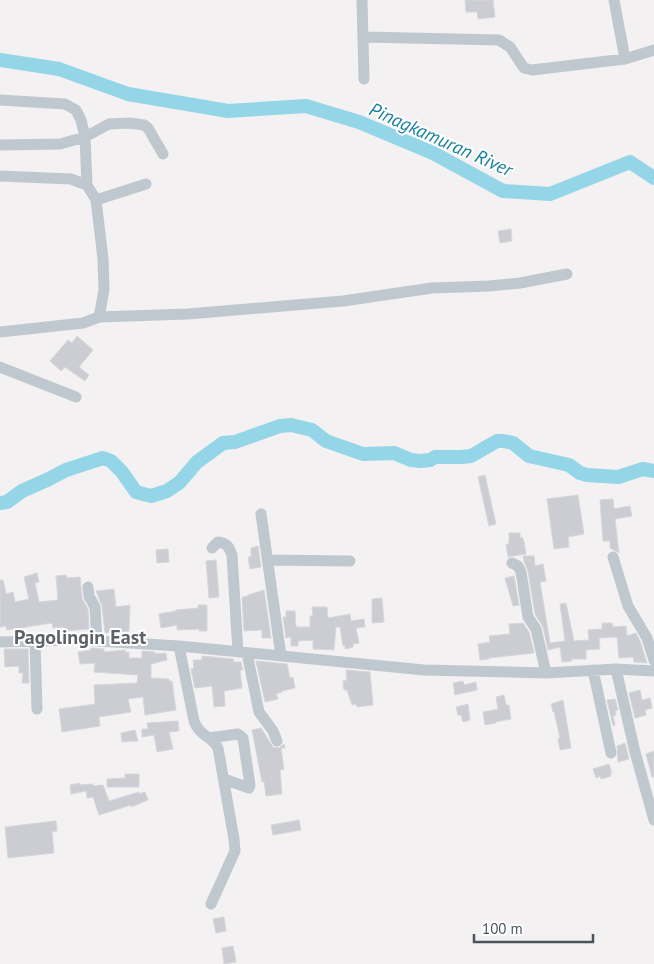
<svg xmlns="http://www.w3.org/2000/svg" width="654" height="964" font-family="'PT Sans',sans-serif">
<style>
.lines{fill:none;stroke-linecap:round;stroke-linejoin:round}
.river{stroke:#94d5e7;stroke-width:14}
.building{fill:#cbcdd3;stroke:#d6d7dc}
.minor{stroke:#c0c8cf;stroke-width:11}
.labels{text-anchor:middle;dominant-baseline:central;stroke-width:4;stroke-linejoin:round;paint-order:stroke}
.water-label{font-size:19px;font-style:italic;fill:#177f9d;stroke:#fff}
.quarter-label{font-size:20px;font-weight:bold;fill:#5e6166;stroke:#fff}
</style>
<rect width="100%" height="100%" fill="#f3f1f1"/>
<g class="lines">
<!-- river -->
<path class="river" d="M0 60 59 69 128 94 228 111 306 106 359 122 433 153 503 191 550 194 630 162 654 178
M0 503 7 502 22 491 49 479 66 470 103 458 111 461 122 472 136 492 151 496 167 491 180 482 197 462 223 443 235 442 280 426 291 425 312 430 326 441 363 454 394 453 411 460 421 461 430 460 435 457H461L471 456 497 441H503L513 443 529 456 569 465 580 473 587 475 618 477 643 469 654 471"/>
</g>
<!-- building -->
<path class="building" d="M465 0H493L495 17 478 19 477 12H466Z
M511 229 512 241 500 243 498 231Z
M77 336 93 350 79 367 89 375 85 381 65 367 61 371 50 361 68 340 72 343Z
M485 475 496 524 489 526 478 477Z
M578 495 584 534 568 537 569 547 554 549 547 499Z
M613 499 614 509 630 506 632 516 615 519 619 553 610 548V541H603L600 500Z
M509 533H520V538L522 537 524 541 526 554 508 557 506 544H509Z
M258 546 261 567 250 569 248 557H251V548Z
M168 549 169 562 157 563 156 550Z
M523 556H534L535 566 543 564 546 581 540 582 550 643 565 641 560 604 566 603 574 641 589 640 588 630 602 629V623H612L613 627 626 626 627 636 636 633 640 641 647 663 634 662 633 657 619 658 617 637 599 638 600 649 586 650V659H571L572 661 562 662 560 647 548 650 543 627 535 614 528 571 524 561Z
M216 560 219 597 209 598 206 561Z
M37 573 39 582 35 583 39 602 58 600 56 576 66 575 67 578 80 577 82 598 88 609 89 629 64 631V627L53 628 52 623 7 630 6 626 0 627V580H3L6 594 13 592 15 602 29 599 24 577Z
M514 576 519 605 513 606 505 578Z
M114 589 116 607 130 605 129 631 105 633 102 606 96 591Z
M264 590 271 638H262V630L244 631 242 597 248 596V595Z
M382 598 384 622 372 623V599Z
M198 605H207V631H199V629L177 630V625L161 628 159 614 176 611V610L198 608Z
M312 607H327L328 618 350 614 351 621 364 619 365 627 356 628 359 643 353 644V647L345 649V645L343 646 340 627H336L334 650 313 649V640L298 641V646H291V637L286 638 283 617H286V611H295L296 627H310V616H313Z
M523 623 529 632 534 653 489 658V659L480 660 478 644 490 642 489 636 510 634 509 624Z
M91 648 104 649V652L125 650V652H129V658H142V651L155 652V654L166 653 167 660 151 664V678L169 679V681H172L176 710 145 715 143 697 128 699 131 712 99 717 100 726 62 732 59 709 95 704 94 685 137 683 138 675 94 672 95 663 80 664 78 652 91 650Z
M4 649H28L29 683H22L23 673H19V666L5 667Z
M202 656 233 659 234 662H241L243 670H240L242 688 224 691 225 706 214 707 212 686 195 688 191 669 194 668 193 660H202Z
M256 661 287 664 290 678 293 677 295 688 282 691V692L276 694 278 699 265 702Z
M346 670 370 672 373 705 357 707 356 704 352 705 347 690H344L343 681 347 680Z
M463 681 464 685 476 682 477 690 455 695 453 683Z
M640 690 642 700 650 698 652 708 645 710 646 715 635 718 629 693Z
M504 695 506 705H509L511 719 495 722 496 723 485 725 483 712 498 709 496 697Z
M615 699 618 710 615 711 616 715 613 716 615 725 613 726 607 700Z
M563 700 571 748 560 750 558 739 560 738 554 711 553 712 551 704Z
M468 704 470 720 463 722 461 715H458L456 707Z
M178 721 179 731 169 732 173 749 157 752 154 735 142 737V729H148L147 723Z
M261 728 273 747 279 748 284 744 285 748H281L284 769 280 770 282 794 266 796 264 781 262 782 252 730Z
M135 730 138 741 122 742 121 733Z
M625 743 629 759 618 762 617 746Z
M654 751V777H652L646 754Z
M609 764 612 773H610L611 776 601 779 600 776 596 778 593 769Z
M125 774H139V787H107V779L125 778Z
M80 783V785L93 784V786L103 785 109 801 139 792V794L145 792 148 800 131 807V805L99 815 93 797 87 798 86 791 71 794 70 785Z
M299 820 301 830 273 835 271 825Z
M56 821 57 831 52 832 54 853 8 858 5 827Z
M224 917 226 931 216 933 213 919Z
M233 946 236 962 224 964 222 948Z"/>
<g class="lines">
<!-- minor -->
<path class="minor" d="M362 0 364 79
M614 0 625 59
M364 37 499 40 510 47 524 68 532 70 625 59 654 50
M0 100 65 104 76 110 81 120 85 137 87 185 96 200 103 259 104 290 99 317
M0 145 60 144 85 137 109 124 130 123 144 125 148 128 163 154
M0 176 71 179 87 185
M96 200 146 184
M0 332 83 323 99 317 188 314 343 301 432 288 489 286 520 283 567 274
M0 367 76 397
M261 514 281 656
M212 548 218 542C227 543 229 547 232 555L238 652
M613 557 628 606 647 638 654 660
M268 560 350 561
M512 563 518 566 521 572 528 617 536 629 546 673
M88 587 89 596 95 607 97 641
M35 641 37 709
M0 642 81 640 179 646 424 670 546 673 616 669 654 671
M179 646 194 721C200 737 211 735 218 748L234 839 235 851 211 904
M247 653 259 712 273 731 277 741
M616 669 635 752 654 820
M593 670 611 753
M209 738 238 734 243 738 250 785 249 788 224 779"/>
</g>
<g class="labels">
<!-- water labels -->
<g class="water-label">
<text transform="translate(441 139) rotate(24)">Pinagkamuran River</text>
</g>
<!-- quarter labels -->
<g class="quarter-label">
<text x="80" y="637">Pagolingin East</text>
</g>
</g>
<!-- scale -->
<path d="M474 934v8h119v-8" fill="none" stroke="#4a545d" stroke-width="2.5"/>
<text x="482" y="934" font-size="15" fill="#4a545d" stroke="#ffffff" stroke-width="4" paint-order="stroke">100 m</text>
</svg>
